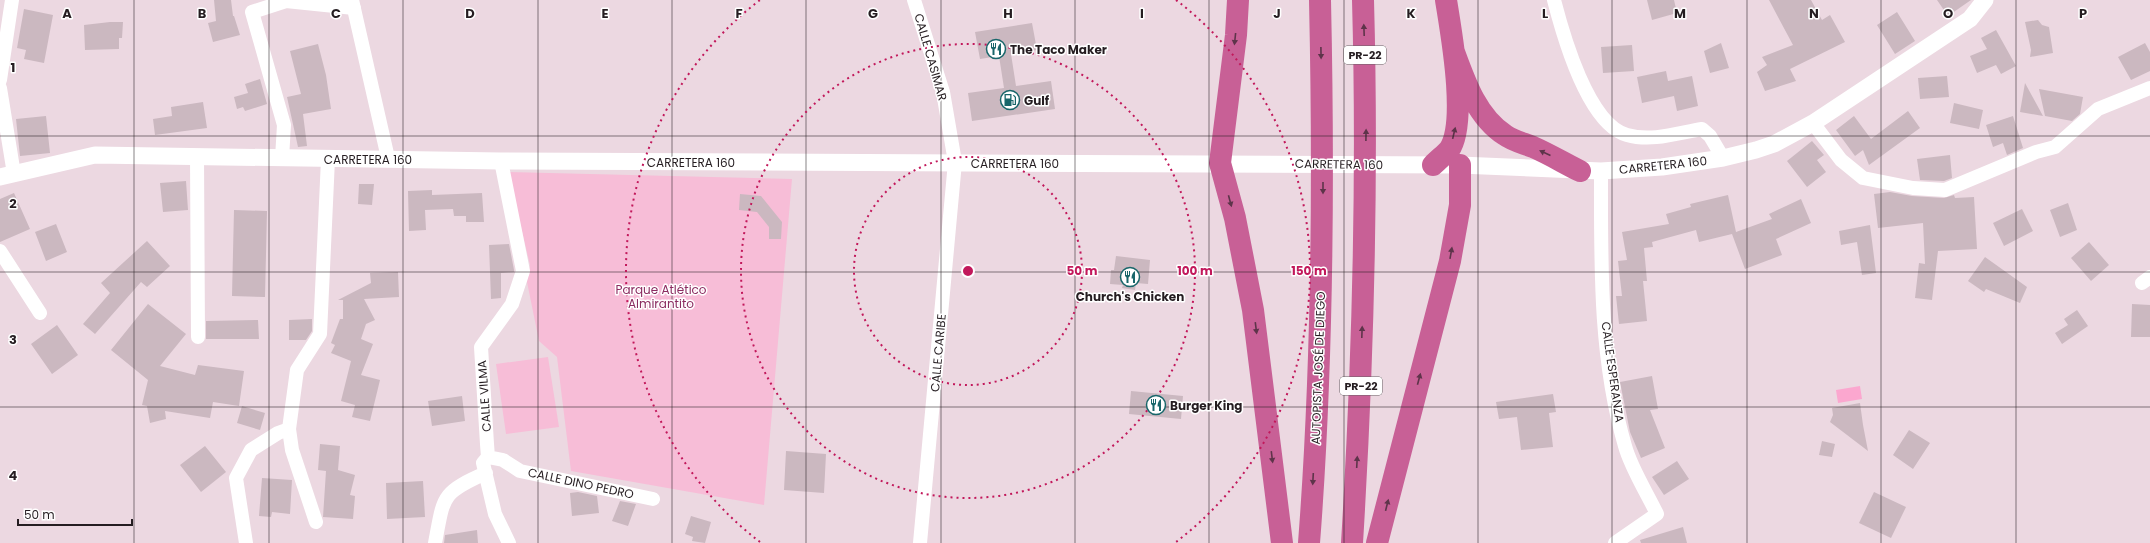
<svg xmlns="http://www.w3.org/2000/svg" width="2150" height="543" font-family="Poppins,sans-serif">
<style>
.green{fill:#f7bdd7}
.water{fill:#fba7cf}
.building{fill:#cbb8c0}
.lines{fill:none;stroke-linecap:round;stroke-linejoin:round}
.minor{stroke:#fff;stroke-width:14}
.tertiary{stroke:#fff;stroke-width:17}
.motorway{stroke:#c86096;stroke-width:22}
.oneway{fill:#5e344a}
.grid{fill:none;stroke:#251d21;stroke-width:1;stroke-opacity:0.55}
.ring{fill:none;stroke:#c2185b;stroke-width:2;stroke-dasharray:2 4}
.labels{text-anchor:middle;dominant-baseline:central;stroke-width:3;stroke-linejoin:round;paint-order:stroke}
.shield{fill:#fff;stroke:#666164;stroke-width:1}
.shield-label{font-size:11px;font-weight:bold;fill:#251d21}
.poi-label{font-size:12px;font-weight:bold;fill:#251d21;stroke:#fff;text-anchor:start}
.street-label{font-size:12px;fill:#251d21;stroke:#fff}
.park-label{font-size:12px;fill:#8b2c61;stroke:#fff}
.grid-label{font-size:13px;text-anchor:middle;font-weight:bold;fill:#251d21;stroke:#fff;stroke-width:3;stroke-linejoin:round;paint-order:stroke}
.centre{fill:#c2185b;stroke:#fff;stroke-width:2}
.ring-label{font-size:12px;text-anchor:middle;font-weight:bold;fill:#c2185b;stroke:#fff;stroke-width:3;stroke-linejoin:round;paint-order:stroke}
</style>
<rect width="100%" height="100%" fill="#ecd8e1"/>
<!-- green -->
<path class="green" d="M508 172 792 179 764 505 571 471 557 357 539 341 527 282 530 265Z
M548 357 559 427 506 434 496 364Z"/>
<!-- water -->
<path class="water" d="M1860 386 1862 399 1838 403 1836 390Z"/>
<!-- building -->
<path class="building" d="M214 0H231L233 16H234L240 35 213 42 208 23 216 21Z
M1647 0H1674L1677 13 1652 20Z
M1769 0H1811L1822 20 1830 15 1845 42 1790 69 1796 81 1765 91 1757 72 1767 65 1762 57 1793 45Z
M1937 0H1971L1948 16Z
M24 9 53 15 44 63 24 59 26 50 17 48Z
M1897 12 1915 41 1895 54 1877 25Z
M2038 20 2042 25 2049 27 2053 53 2030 57 2031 50 2025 22Z
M110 22H123L122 38H119V49L85 50 84 25Z
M1032 23 1037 50 1011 54 1016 86 1051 81 1055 109 972 121 968 93 1004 88 999 56 980 59 975 32Z
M1996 30 2016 66 2001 74 1996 65 1977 73 1970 56 1987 49 1981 38Z
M1721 43 1729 68 1710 73 1704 51Z
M2145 43 2150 52V71L2131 80 2118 57Z
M318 44 326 75 331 109 303 114 307 146 298 147 287 97 301 94 290 51Z
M1632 45 1634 71 1603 73 1601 47Z
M1666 71 1668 81 1692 76 1698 106 1677 111 1674 96 1642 103 1637 77Z
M1947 76 1949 97 1920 99 1918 78Z
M260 79 267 104 245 111 243 107 237 109 234 97 248 93 245 84Z
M2025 83 2043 116 2020 112Z
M2039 89 2083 97 2080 114 2072 121 2045 116Z
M203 102 207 128 155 135 153 119 172 116 171 107Z
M1954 103 1983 110 1979 129 1950 123Z
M1908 111 1920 128 1869 165 1863 150 1855 156 1836 130 1854 116 1871 139Z
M46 116 50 153 20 156 16 119Z
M2013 116 2023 148 2007 155 2003 143 1993 147 1986 125Z
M1812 141 1824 155 1817 160 1826 172 1807 187 1787 161Z
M1950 155 1952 178 1944 181 1920 180 1917 159Z
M186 181 188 210 163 212 160 183Z
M359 184H374L372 205 358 204Z
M432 190V195L482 193 484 222H466V216H454L453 209 425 210 426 230 409 231 408 191Z
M1890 192 1912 196 1944 198 1954 195 1955 198 1974 197 1977 249 1938 251 1932 300 1915 298 1919 263 1925 264 1923 223 1878 228 1874 194Z
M14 193 30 229 0 242V199Z
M740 194 761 196 782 222 781 239H769V227L757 212 739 210Z
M1728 195 1736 232 1772 219 1769 214 1801 199 1811 223 1776 239 1782 255 1745 269 1732 234 1699 242 1696 230 1652 242 1653 247 1644 248 1647 281H1643L1647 321 1619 324 1616 296H1622L1618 261 1627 260 1622 232 1669 224 1666 214 1691 207 1690 204Z
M2068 203 2077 230 2060 237 2050 210Z
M2022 209 2033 231 2004 246 1993 223Z
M234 210 267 211 265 297 232 296Z
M56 224 67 252 46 261 35 232Z
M1870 225 1876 273 1862 275 1857 242 1841 245 1839 231Z
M147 241 170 266 147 287 141 282 95 334 83 324 110 293 101 283Z
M2089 242 2109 265 2091 281 2071 258Z
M509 244 514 270V272L501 273V298L491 299 489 245Z
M1116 256 1150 260 1148 284 1136 283 1135 290 1122 288 1123 285 1110 284 1111 270H1114Z
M1985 257 2027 287 2020 303 1986 289 1984 292 1968 281Z
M398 272 399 297 364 299 375 320 366 324 361 339 373 344 361 375 380 380 370 421 352 417 355 405 341 401 351 361 331 353 335 345 331 343 340 319H343V300H338L371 283 370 273Z
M148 304 186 334 160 366 195 375 198 365 244 371 239 406 213 402 210 418 165 411 166 419 150 423 147 406 142 405 148 380 111 350Z
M2132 304 2150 305V337H2131Z
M2077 310 2088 326 2062 344 2055 333 2068 325 2064 319Z
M312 319V331L306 340H289V320Z
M258 320 259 339H206V321Z
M57 325 78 355 52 374 31 344Z
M1652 376 1658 409 1650 410 1665 448 1641 458 1630 432 1620 382Z
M1131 391 1183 396 1181 419 1129 414Z
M1553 394 1556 412 1549 413 1553 447 1521 450 1517 417 1499 419 1496 402Z
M462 396 465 421 432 426 428 401Z
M1860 403 1863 425 1868 451 1830 422 1833 415 1832 408Z
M242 406 265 413 260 430 237 423Z
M1909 430 1930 443 1913 469 1893 455Z
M1822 441 1835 444 1832 457 1819 455Z
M320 444 340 446 338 470 355 475 350 495 355 496 353 519 323 517 326 471 318 470Z
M205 446 226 472 201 492 180 465Z
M786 451 826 454 824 493 784 490Z
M1677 461 1689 479 1664 495 1652 477Z
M262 478 292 480 290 514 272 512 271 517 259 516Z
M423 481 425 517 387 519 386 483Z
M578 492 597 496 599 513 572 516 570 493Z
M1874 492 1906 507 1891 538 1859 523Z
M620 501 636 504 628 526 612 521Z
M691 516 711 522 705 543 692 541 693 537 685 534Z
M1683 527 1687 543H1641L1640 540Z
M477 530 478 543H444L445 535Z"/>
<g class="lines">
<!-- minor -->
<path class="minor" d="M352 0 388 158
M914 0 943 92 955 162 920 543
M1554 0C1563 35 1588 124 1627 135 1652 142 1678 133 1702 129L1710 136 1723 158
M0 80 12 0
M0 88 14 174
M1813 123 1841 160 1863 178 1913 188 1945 190 2036 152 2055 147 2098 109 2150 88
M197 156 198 337
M282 158 284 125 252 12 286 1 354 8
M501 161 523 271 512 304 481 347 487 444 488 457 483 463 495 514 509 543
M1601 171C1601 262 1599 357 1625 446 1631 468 1647 493 1657 514L1615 543
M0 251 40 313
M2142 283 2150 277
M488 457 503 460 520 471 653 499
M316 522 292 450 289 429 297 370 320 334 328 159
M246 543 236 478 251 450 278 433 289 429
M435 543C444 497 440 493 486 473"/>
<!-- tertiary -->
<path class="tertiary" d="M0 177 95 155 501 161 1460 165 1601 171 1662 167 1723 158 1756 150 1774 144 1813 123 1970 19 1985 0"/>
<!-- motorway -->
<path class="motorway" d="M1238 0 1236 35 1220 163 1235 218 1253 310 1282 543
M1454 52C1465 82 1477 117 1505 135 1513 141 1523 143 1533 147 1549 154 1564 163 1580 171
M1433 165C1438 160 1444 155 1449 150 1468 123 1451 32 1446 0
M1309 543C1323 362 1324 181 1320 0
M1352 543C1363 362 1368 181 1363 0
M1377 543 1450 261 1460 205V165"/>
</g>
<!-- one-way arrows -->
<defs><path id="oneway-solid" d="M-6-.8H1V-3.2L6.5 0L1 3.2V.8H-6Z"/></defs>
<g class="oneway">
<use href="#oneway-solid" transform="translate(1364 30) rotate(-92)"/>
<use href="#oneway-solid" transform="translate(1235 39) rotate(96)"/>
<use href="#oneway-solid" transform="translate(1321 53) rotate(89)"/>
<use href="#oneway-solid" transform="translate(1454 133) rotate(-77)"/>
<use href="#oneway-solid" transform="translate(1366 135) rotate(-89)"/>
<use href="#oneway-solid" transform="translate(1545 153) rotate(-156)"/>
<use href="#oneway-solid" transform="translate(1323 188) rotate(90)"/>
<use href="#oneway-solid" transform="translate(1230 201) rotate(75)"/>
<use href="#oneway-solid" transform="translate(1451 253) rotate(-80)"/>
<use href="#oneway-solid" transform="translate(1256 328) rotate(83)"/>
<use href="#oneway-solid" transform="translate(1362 332) rotate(-88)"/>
<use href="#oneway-solid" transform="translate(1419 379) rotate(-75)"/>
<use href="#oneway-solid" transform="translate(1272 457) rotate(83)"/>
<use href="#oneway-solid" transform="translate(1357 462) rotate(-87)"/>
<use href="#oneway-solid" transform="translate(1313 479) rotate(93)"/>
<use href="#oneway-solid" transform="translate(1387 505) rotate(-76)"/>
</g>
<!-- grid -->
<path class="grid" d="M134 0V543M269 0V543M403 0V543M538 0V543M672 0V543M806 0V543M941 0V543M1075 0V543M1209 0V543M1344 0V543M1478 0V543M1612 0V543M1747 0V543M1881 0V543M2016 0V543M0 136H2150M0 272H2150M0 407H2150"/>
<!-- distance rings -->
<g class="ring">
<circle cx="968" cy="271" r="114"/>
<circle cx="968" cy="271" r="227"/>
<path d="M760 542A341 341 0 0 1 760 0M1176 0A341 341 0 0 1 1176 542"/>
</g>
<!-- icons -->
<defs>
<g id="restaurant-ring" transform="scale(1)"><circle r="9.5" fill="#fff" stroke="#18666a" stroke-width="1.5"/><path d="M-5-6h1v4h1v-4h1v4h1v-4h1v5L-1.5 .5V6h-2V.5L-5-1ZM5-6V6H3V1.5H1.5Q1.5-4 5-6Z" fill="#18666a"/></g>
<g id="fuel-ring" transform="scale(1)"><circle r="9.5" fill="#fff" stroke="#18666a" stroke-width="1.5"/><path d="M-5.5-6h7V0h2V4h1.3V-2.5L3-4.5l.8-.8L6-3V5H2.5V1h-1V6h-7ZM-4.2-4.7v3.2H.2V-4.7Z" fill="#18666a"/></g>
</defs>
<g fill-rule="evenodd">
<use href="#restaurant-ring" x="996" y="49"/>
<use href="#fuel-ring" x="1010" y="100"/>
<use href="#restaurant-ring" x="1130" y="277"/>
<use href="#restaurant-ring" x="1156" y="405"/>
</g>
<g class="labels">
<!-- shield labels -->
<g class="shield">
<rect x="1344" y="46" width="42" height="18" rx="3"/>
<rect x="1340" y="377" width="42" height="18" rx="3"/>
</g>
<g class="shield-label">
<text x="1365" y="55">PR-22</text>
<text x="1361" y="386">PR-22</text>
</g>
<!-- poi labels -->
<g class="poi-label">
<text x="1010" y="49">The Taco Maker</text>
<text x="1024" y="100">Gulf</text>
<text x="1130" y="296" text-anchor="middle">Church's Chicken</text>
<text x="1170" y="405">Burger King</text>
</g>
<!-- street labels -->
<g class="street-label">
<text transform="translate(931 57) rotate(74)">CALLE CASIMAR</text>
<text x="368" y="159">CARRETERA 160</text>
<text x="691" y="162">CARRETERA 160</text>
<text x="1015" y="163">CARRETERA 160</text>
<text transform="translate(1339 164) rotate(1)">CARRETERA 160</text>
<text transform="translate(1663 165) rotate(-6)">CARRETERA 160</text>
<text transform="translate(938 353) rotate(-85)">CALLE CARIBE</text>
<text transform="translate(1318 368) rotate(-88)">AUTOPISTA JOSÉ DE DIEGO</text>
<text transform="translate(1613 372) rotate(82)">CALLE ESPERANZA</text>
<text transform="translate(484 396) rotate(-94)">CALLE VILMA</text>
<text transform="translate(581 483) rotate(12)">CALLE DINO PEDRO</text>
</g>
<!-- park labels -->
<g class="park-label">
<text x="661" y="289">Parque Atlético<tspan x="661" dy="14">Almirantito</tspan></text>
</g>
</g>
<g class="grid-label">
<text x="67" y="18">A</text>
<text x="202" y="18">B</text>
<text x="336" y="18">C</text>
<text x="470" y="18">D</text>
<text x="605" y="18">E</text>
<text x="739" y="18">F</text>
<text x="873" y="18">G</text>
<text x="1008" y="18">H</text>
<text x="1142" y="18">I</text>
<text x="1277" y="18">J</text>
<text x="1411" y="18">K</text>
<text x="1545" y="18">L</text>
<text x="1680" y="18">M</text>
<text x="1814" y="18">N</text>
<text x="1948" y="18">O</text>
<text x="2083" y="18">P</text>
<text x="13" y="72">1</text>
<text x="13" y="208">2</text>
<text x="13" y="344">3</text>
<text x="13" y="480">4</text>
</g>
<circle cx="968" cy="271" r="6" class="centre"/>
<g class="ring-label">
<text x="1082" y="275">50 m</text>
<text x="1195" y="275">100 m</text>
<text x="1309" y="275">150 m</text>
</g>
<!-- scale -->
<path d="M18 519v6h114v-6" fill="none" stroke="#251d21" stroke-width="2"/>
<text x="24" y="519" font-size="12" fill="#251d21" stroke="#ffffff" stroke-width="3" paint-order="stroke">50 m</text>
</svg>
